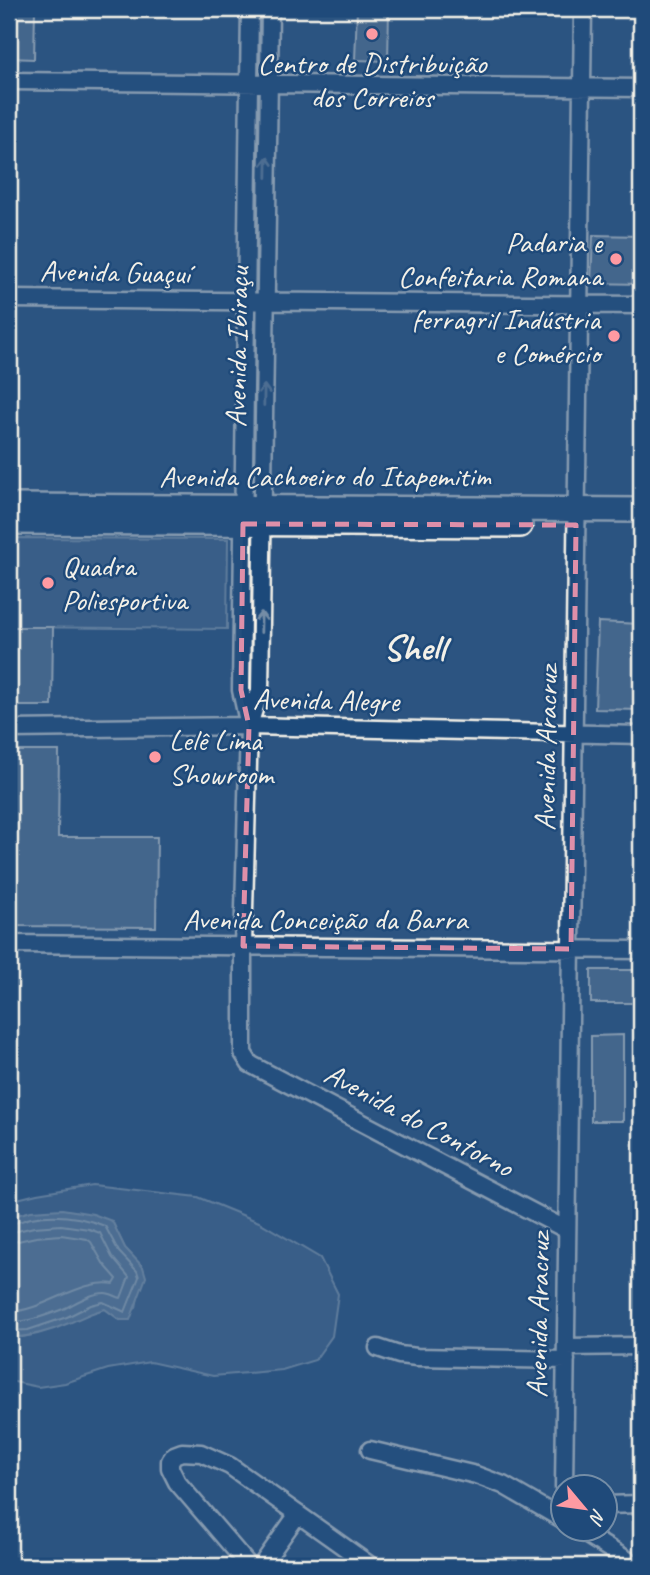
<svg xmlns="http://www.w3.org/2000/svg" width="650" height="1575" font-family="Caveat,sans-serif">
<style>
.green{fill:#496b90;stroke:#9eaebc;stroke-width:2}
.water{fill:#738ca6;stroke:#a7b4c0;stroke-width:2}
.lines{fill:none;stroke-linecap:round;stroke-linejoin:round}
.shore{stroke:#c0c9ce;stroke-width:2}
.building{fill:#5e7b9a;stroke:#f4f1e8;stroke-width:2}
.street-casing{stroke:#f4f1e8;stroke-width:21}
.secondary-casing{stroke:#f4f1e8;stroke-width:28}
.street{stroke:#1f4a7a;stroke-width:16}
.secondary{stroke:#1f4a7a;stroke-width:23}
.oneway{stroke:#748da6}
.marked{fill:none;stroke:#de8fa9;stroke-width:5;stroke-dasharray:14 9;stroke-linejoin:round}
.poi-dot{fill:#ff9aa2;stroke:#1f4a7a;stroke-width:2.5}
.labels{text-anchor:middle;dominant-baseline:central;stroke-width:5;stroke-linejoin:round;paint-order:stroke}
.poi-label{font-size:30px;fill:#f4f1e8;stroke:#1f4a7a;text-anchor:end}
.street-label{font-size:30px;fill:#f4f1e8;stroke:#1f4a7a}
.district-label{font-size:37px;font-weight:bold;fill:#f4f1e8;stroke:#1f4a7a}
</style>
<rect width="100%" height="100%" fill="#2c5481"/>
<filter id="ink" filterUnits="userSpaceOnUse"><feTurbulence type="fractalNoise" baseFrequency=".0143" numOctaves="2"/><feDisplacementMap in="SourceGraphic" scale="14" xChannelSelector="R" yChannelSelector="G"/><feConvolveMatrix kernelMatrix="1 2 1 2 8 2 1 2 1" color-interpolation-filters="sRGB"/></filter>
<g filter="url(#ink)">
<!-- green -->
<path class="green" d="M9 538 228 539 227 629 9 627Z
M92 1185 198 1197 259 1222 320 1258 338 1294 332 1336 315 1360 282 1370 213 1376 150 1362 108 1369 65 1383 38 1387 9 1381V1338C49 1337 70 1316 105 1309L120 1320 136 1308 143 1267 125 1248 112 1221 9 1217V1201L37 1194Z"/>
<!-- water -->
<path class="water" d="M62 1209 93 1214 112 1221 125 1248 143 1267 146 1277 130 1320H120L105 1309C92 1312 81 1318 69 1323 49 1332 30 1337 9 1338V1217L31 1211Z"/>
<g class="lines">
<!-- shore -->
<path class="shore" d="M9 1224C17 1223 23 1220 31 1218 55 1213 82 1217 105 1226L119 1252 137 1271 139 1277 125 1312 103 1302 91 1305 67 1317 28 1330 9 1331
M9 1233 34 1227 61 1225 89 1229 100 1233 112 1257 129 1277 121 1298C116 1297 111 1293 105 1293 90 1293 76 1303 63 1309 45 1316 28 1322 9 1322
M9 1243 36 1237 61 1235 87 1239 91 1242 103 1263 117 1279 114 1284C80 1278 47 1310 9 1312"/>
</g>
<!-- building -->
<path class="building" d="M9 9H35L34 59 9 58Z
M357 9H389L388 61 355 60Z
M593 235 641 236V284L591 283Z
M598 622 641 624V710L595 709Z
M9 627H53L52 706H9Z
M9 751H59L58 837H157L156 927 9 926Z
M591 970H641V1003H591Z
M623 1035V1121H591V1036Z"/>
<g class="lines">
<!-- street casing -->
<g class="street-casing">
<path id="street" d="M250 9 241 690 249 726 243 946V1053L250 1064 567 1230
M9 81 641 88
M9 299 641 305
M250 722 260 691 270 9
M9 729 249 726 641 735
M9 944 641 950
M566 1347 641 1346
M378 1348 399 1355 417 1357 566 1360
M370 1450 476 1475 503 1485 562 1519
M564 1488 583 9
M604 1505 641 1504
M579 1530 637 1566
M249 1566 177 1482 170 1468V1461L174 1455 182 1452 201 1453 230 1466 371 1566
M261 1566 298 1514"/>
</g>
<!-- secondary casing -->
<g class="secondary-casing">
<path id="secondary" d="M9 506 641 510
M9 522 520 525"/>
</g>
<!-- street -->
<use href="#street" class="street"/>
<!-- secondary -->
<use href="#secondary" class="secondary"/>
</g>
<!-- one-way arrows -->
<defs><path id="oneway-shaft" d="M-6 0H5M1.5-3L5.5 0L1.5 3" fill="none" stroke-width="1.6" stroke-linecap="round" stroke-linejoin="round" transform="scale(1.75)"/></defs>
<g class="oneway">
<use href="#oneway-shaft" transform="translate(267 167) rotate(-89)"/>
<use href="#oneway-shaft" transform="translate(264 395) rotate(-89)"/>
<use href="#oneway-shaft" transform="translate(261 622) rotate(-89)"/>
</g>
</g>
<!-- marked area -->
<path d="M0 0H650V1575H0ZM243 524 576 525 571 949 243 946 249 726 241 690Z" fill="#2c5481" fill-opacity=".55" fill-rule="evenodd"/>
<path class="marked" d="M243 524 576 525 571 949 243 946 249 726 241 690Z"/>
<!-- markers -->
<g class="poi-dot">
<circle cx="372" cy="34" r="7"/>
<circle cx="616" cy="259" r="7"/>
<circle cx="614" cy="336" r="7"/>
<circle cx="48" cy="583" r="7"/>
<circle cx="155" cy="757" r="7"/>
</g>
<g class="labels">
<!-- poi labels -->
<g class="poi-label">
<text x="372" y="63" text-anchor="middle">Centro de Distribuição<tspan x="372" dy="34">dos Correios</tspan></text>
<text x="602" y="242">Padaria e<tspan x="602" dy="34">Confeitaria Romana</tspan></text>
<text x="600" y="319">ferragril Indústria<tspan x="600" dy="34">e Comércio</tspan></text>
<text x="62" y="566" text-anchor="start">Quadra<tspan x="62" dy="34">Poliesportiva</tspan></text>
<text x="169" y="740" text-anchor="start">Lelê Lima<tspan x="169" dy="34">Showroom</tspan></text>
</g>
<!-- street labels -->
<g class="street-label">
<text transform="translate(115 272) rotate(1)">Avenida Guaçuí</text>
<text transform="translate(237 347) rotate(-89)">Avenida Ibiraçu</text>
<text x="325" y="476">Avenida Cachoeiro do Itapemitim</text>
<text transform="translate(326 700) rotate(1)">Avenida Alegre</text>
<text transform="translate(546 748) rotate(-89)">Avenida Aracruz</text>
<text x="325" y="919">Avenida Conceição da Barra</text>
<text transform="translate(419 1120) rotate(28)">Avenida do Contorno</text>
<text transform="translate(538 1315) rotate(-89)">Avenida Aracruz</text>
</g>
<!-- district labels -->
<g class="district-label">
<text x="414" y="647">Shell</text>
</g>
</g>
<!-- margin -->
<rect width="650" height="1575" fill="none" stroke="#1f4a7a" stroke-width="35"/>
<rect x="18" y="18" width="615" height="1540" fill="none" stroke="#f4f1e8" stroke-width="2.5" filter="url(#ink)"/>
<!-- north arrow -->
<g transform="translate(584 1508) rotate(119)"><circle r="33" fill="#1f4a7a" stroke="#748da6" stroke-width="2"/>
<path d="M0-5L12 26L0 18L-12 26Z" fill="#ff9aa2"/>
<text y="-10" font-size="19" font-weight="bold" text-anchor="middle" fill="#f4f1e8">N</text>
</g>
</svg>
